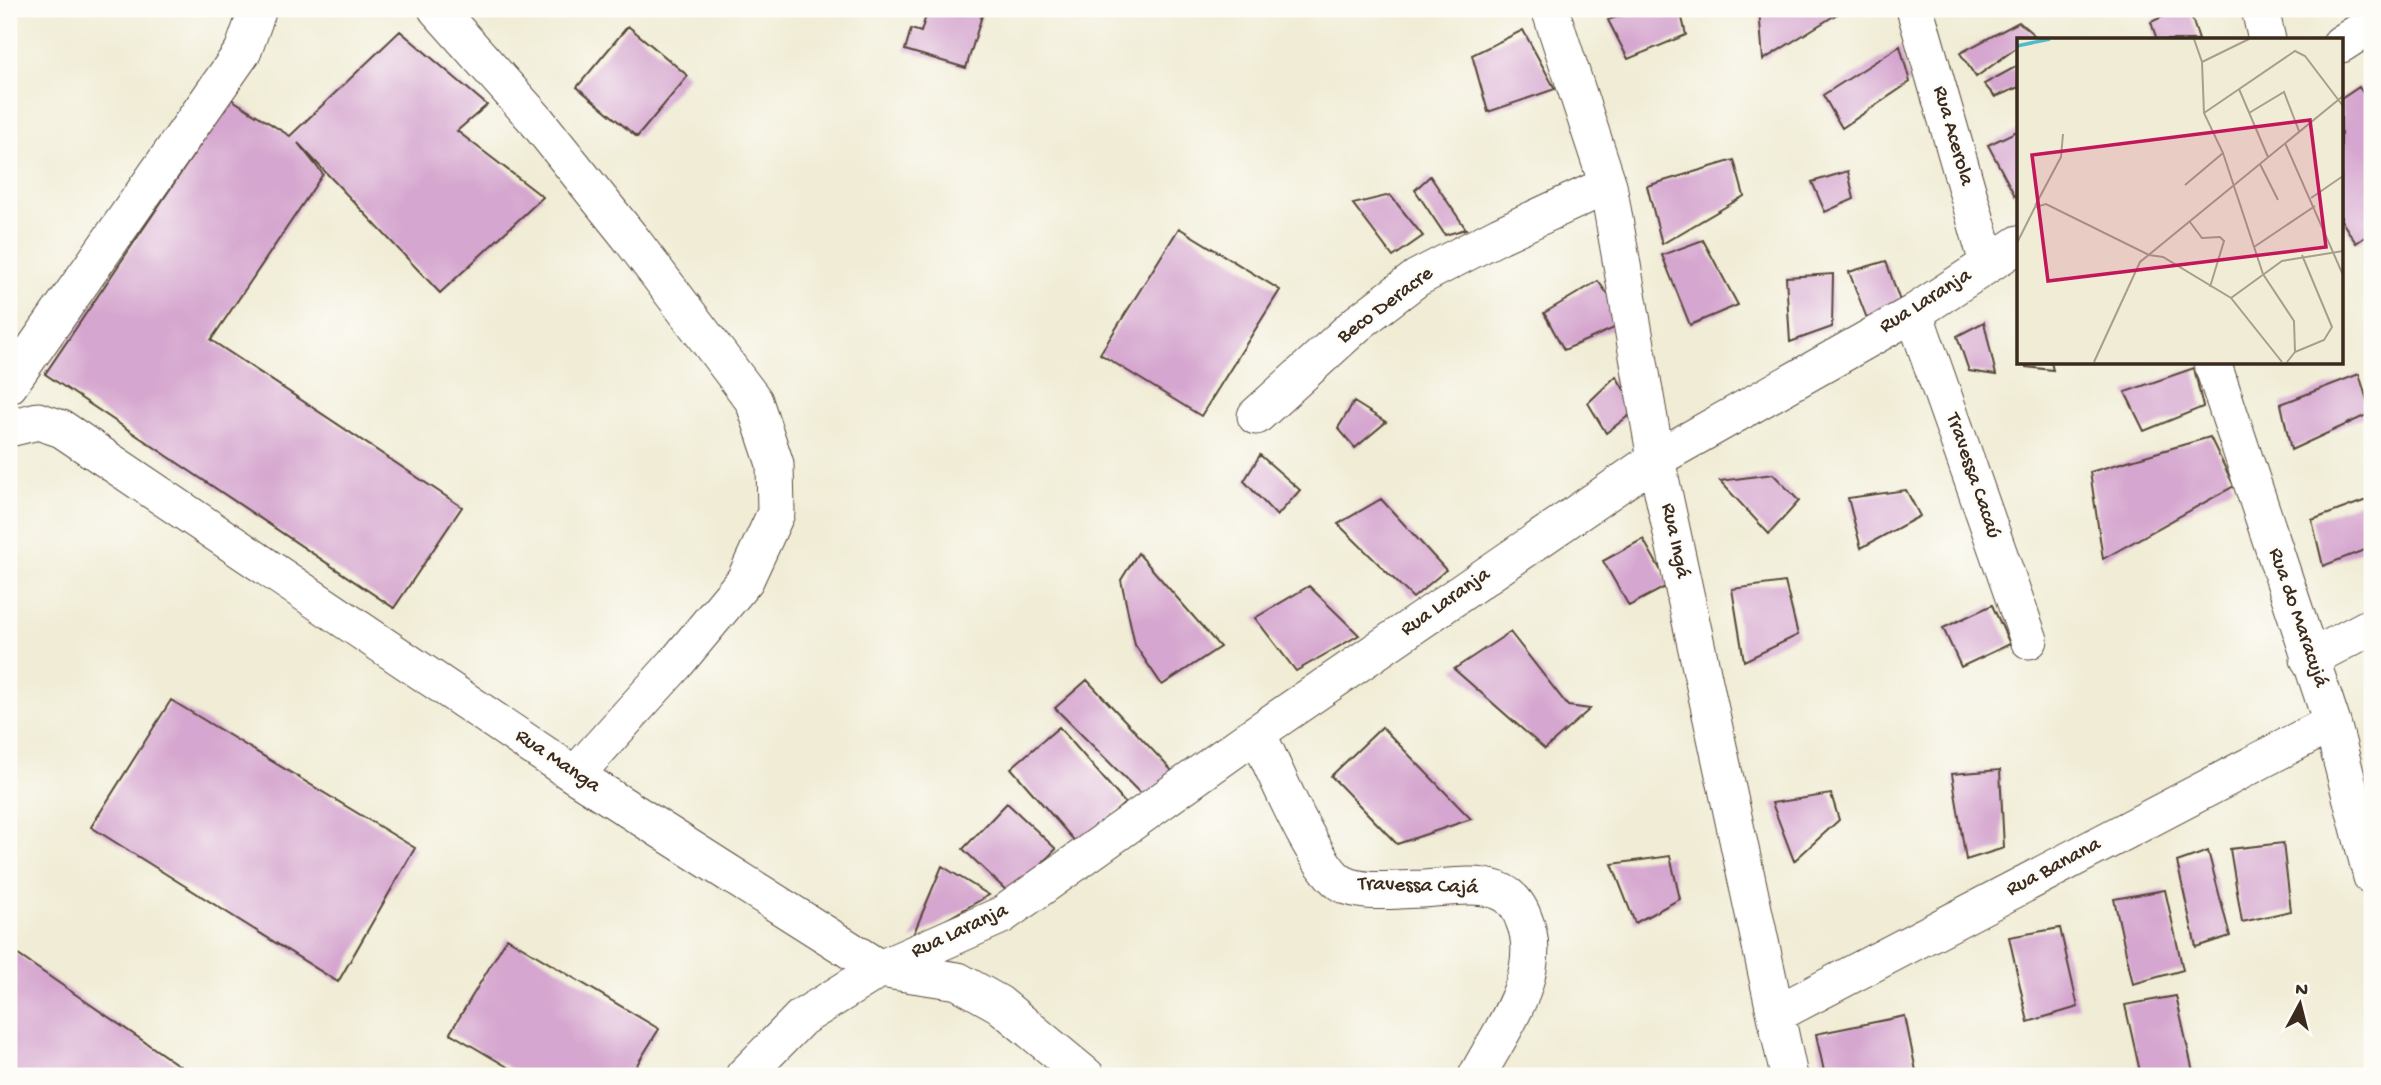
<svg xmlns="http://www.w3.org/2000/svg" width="2381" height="1085" font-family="'Gochi Hand',sans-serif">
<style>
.building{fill:#d5a6cf}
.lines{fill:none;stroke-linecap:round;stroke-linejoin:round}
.minor-casing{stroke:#564739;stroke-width:39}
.minor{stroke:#fff;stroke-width:37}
.labels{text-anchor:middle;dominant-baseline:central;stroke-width:5;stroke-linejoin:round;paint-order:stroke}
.street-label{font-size:21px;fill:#3b2a1e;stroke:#fdfcf7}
.inset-river{fill:none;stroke:#50bcca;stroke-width:3.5}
.inset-road{fill:none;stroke:#a89e8c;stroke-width:2}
.view{fill:#c2185b;fill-opacity:0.15;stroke:#c2185b;stroke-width:3.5}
.inset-edge{fill:none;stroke:#3b2a1e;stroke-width:3.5}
</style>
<rect width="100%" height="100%" fill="#fdfcf7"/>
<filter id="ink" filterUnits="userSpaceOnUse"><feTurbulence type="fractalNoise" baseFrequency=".0143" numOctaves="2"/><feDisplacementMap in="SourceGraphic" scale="14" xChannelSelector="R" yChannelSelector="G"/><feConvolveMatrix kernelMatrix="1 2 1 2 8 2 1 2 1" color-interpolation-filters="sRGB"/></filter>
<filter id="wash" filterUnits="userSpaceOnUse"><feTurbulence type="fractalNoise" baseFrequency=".00686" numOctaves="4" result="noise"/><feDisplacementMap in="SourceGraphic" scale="28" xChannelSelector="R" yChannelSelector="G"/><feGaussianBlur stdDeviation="1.57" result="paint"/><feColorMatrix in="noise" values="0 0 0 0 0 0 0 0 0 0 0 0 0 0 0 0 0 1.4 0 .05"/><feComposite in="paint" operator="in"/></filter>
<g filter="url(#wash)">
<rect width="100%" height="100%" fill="#f0ecd5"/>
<g id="blocks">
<!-- building -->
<path class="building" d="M928 9H984L966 68 905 50 911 29 921 32Z
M1641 9H1680L1686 35 1628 59 1608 20Z
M1759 9H1845L1763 60Z
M2179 9H2189L2199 40H2157L2151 22Z
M2019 22 2034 35 2027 40H2019V46L1976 77 1960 53Z
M628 26 688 76 637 137 577 87Z
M1523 30 1555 89 1488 112 1472 55Z
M400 31 487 105 457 131 543 197 440 293 298 143 323 174 211 340 462 507 394 608 45 374 231 99 290 136Z
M1900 46 1910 82 1842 128 1823 95Z
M2019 65V87L1995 97 1984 84Z
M2359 87 2372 107V232L2356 243 2341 220V99Z
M2019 130V194L2015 196 1988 145Z
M1734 160 1744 196 1662 244 1647 186Z
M1848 171 1854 199 1825 212 1812 182Z
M1430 176 1466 229 1445 235 1415 190Z
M1390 195 1423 236 1393 257 1353 204Z
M1179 228 1280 290 1201 416 1100 354Z
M1703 240 1738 305 1690 325 1662 255Z
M1886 261 1901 304 1868 321 1849 272Z
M1833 274 1832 327 1790 342 1786 277Z
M1598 281 1628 322 1564 350 1544 313Z
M1984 322 1996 375 1969 371 1957 336Z
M2025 362H2051L2053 370 2026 367Z
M2194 368 2203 407 2144 431 2125 392Z
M2359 374 2371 413 2291 450 2281 404Z
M1616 376 1636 410 1606 433 1588 403Z
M1354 402 1386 422 1355 448 1338 428Z
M2210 437 2234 486 2103 559 2090 472Z
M1260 455 1300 490 1277 516 1244 481Z
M1773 474 1799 501 1769 534 1720 481Z
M1906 490 1920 516 1861 548 1848 498Z
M2372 498V547L2323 566 2312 520Z
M1381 499 1446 570 1413 598 1338 524Z
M1643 539 1669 585 1629 606 1603 561Z
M1138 553 1220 647 1162 685 1135 645 1121 580Z
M1785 582 1798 635 1744 661 1732 589Z
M1309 586 1359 635 1296 671 1255 618Z
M1992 605 2010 644 1961 667 1943 628Z
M1510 632 1568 706 1590 709 1545 749 1454 669Z
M1087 680 1173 772 1145 798 1055 708Z
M171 700 415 848 338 982 91 827Z
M1059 727 1125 803 1078 845 1011 768Z
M1382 727 1471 819 1397 844 1331 776Z
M2000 770 2004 848 1966 860 1952 774Z
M1831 794 1839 820 1794 861 1772 803Z
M1007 803 1056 849 1011 895 963 849Z
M2283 843 2291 911 2242 922 2230 849Z
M2208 851 2230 936 2196 947 2177 862Z
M1670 856 1680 899 1635 923 1612 864Z
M942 866 989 895 911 940Z
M2165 890 2183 970 2133 984 2114 899Z
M2060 928 2078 1007 2028 1022 2009 937Z
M507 938 659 1029 630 1076H523L450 1033Z
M11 950 184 1069 178 1076H9Z
M2176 996 2194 1076H2141L2125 1005Z
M1905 1016 1917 1076H1825L1816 1034Z"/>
</g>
</g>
<g filter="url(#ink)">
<use href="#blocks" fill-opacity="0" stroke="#564739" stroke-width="2"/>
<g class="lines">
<!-- minor casing -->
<g class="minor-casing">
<path id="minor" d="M437 9 536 120 632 240 754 401 775 464 776 513 745 580 677 662 575 775
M1550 9 1608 185 1656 459 1789 1076
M1915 9 1988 263
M2260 9 2267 40
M2341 44 2372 24
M1914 313 2029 640
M2212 362 2332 723 2372 877
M9 385 243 51 258 9
M1256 416 1358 323 1417 278 1500 235 1608 185
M9 428 38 421 62 429 575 775 727 872 880 969 958 981 999 1004 1086 1076
M2309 659 2372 626
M1257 733C1273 765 1315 870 1343 884 1365 895 1399 889 1422 889 1445 888 1475 882 1497 890 1512 895 1519 906 1524 920 1546 973 1501 1030 1477 1076
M1776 1014 2332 723
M744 1076 801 1018 880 969 1002 915 1257 733 1656 459 1914 313 2019 244"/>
</g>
<!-- minor -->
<use href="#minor" class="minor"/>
</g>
</g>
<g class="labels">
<!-- street labels -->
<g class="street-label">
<text transform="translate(1952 136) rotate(74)">Rua Acerola</text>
<text transform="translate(1926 302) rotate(-32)">Rua Laranja</text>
<text transform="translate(1386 306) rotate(-37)">Beco Deracre</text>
<text transform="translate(1972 476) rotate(71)">Travessa Cacaú</text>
<text transform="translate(1674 541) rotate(78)">Rua Ingá</text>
<text transform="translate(1446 603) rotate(-35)">Rua Laranja</text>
<text transform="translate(2297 618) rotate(71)">Rua do Maracujá</text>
<text transform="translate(557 762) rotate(34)">Rua Manga</text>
<text transform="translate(2054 868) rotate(-28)">Rua Banana</text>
<text transform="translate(1418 887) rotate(2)">Travessa Cajá</text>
<text transform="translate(960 932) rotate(-25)">Rua Laranja</text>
</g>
</g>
<!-- overview -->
<g transform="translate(2017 38)">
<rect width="326" height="326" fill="#f0ecd5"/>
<path class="inset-river" d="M0 8 33 1"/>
<path class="inset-road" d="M177 1 185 24 187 75 206 115 246 236 277 283 278 314 270 324M185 24 232 1M222 51 251 119M187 75 278 13 288 18 326 68M232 75 267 54 282 93M268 105 326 237M243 126 261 162M168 147 206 115M294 160 326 138M18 168 44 119 46 96M173 184 185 200 203 199 207 203 193 249M0 205 18 169 29 166 132 217 146 219 214 260 265 324M237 209 298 168M214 260 265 223 326 213M278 314 307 302 315 289 285 217M77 324 123 224 326 58"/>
<path class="view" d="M293 82 309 209 31 243 15 117Z"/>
<rect width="326" height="326" class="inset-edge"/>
</g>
<!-- margin -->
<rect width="2381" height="1085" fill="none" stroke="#fdfcf7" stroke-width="35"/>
<!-- north arrow -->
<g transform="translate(2300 1004) rotate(7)" stroke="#fdfcf7" stroke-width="5" paint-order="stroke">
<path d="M0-5L12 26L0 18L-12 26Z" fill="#3b2a1e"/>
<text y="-10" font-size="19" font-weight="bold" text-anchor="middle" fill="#3b2a1e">N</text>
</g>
</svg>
